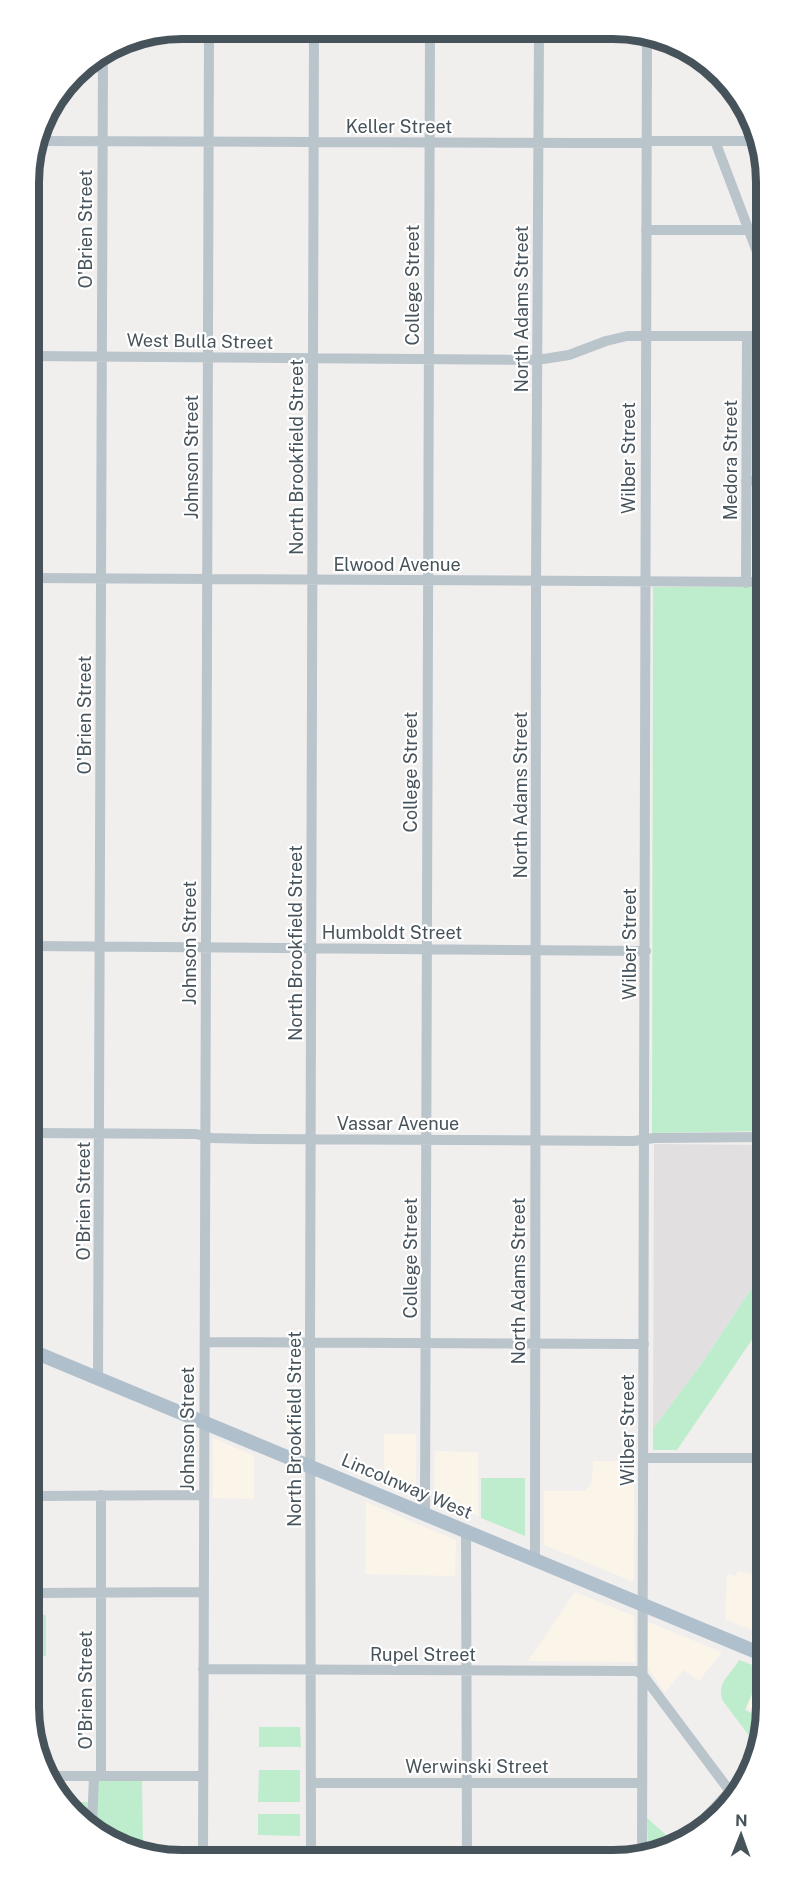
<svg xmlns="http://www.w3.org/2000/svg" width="795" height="1889" font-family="'Public Sans',sans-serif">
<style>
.commercial{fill:#fbf4e8}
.education{fill:#e2dfe0}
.green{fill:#beedcd}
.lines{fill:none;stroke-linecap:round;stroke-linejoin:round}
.minor{stroke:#bac4cb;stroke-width:10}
.major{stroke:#afc0cc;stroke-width:14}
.labels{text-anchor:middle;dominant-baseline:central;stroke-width:4.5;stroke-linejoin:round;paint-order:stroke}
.street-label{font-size:18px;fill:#47535b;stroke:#fff}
.rim{fill:none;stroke:#47535b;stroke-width:8}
</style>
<rect width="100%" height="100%" fill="#f1eeee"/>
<!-- commercial -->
<path class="commercial" d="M286 1393 300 1394V1441L286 1435Z
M384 1434H416V1490L384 1477Z
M213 1438 254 1456V1499L213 1498Z
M435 1451 478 1452V1516L434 1498Z
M593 1461H634V1582L544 1545V1491H585L592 1482Z
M366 1502 456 1540 455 1576 365 1574Z
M738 1571 766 1577V1636L725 1619 727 1574 736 1576Z
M575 1592 634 1616 635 1662 528 1661Z
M648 1622 665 1629 722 1652 699 1681 684 1670 665 1692 648 1668Z
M763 1669 766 1671V1716L747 1707Z"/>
<!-- education -->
<path class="education" d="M654 1144 764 1145 765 1268 704 1360 653 1429Z"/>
<!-- green -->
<path class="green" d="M653 587H763L764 1131 652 1133Z
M765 1268V1330L758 1331 677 1450H653V1429L704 1360Z
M481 1478H525V1536L481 1518Z
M33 1615H46V1656H33Z
M739 1660 763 1669 745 1710 766 1719 759 1749 723 1701C715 1683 731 1675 739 1660Z
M259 1727H300L301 1747H259Z
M259 1770H300V1802H258Z
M98 1779 142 1780 143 1853 126 1845V1836L110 1837 97 1830Z
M68 1802H91L89 1826 81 1822Z
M258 1814H300V1836L258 1835Z
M647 1818 674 1842 652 1855H648Z"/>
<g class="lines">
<!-- minor -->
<path class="minor" d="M37 141 592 143H641L651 141H760
M715 141 762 265
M646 230H762
M29 356 537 360 569 355 606 341 627 336H762
M746 481H762
M30 578 763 582
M746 583 747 337
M31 946 646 951
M32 1133 196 1134 212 1138 257 1139 634 1141 654 1138 764 1137
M205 1342 644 1344
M98 1377 103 53
M644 1458H765
M101 1495V1776
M33 1496 203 1495
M425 1513 430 30
M466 1530 467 1856
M535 1559 536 581 539 31
M33 1593 203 1592
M203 1669 636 1671 642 1674
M642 1674 735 1798
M52 1776H203
M311 1783H642
M92 1828 94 1776
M696 1828 730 1791
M642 1855 647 34
M203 1857 209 29
M311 1857 310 1342 314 29"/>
<!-- major -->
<path class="major" d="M32 1351 766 1656"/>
</g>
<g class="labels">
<!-- street labels -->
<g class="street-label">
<text x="399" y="126">Keller Street</text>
<text transform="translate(85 229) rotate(-90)">O'Brien Street</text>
<text transform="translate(412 285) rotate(-90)">College Street</text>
<text transform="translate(521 309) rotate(-90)">North Adams Street</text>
<text transform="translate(200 341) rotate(1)">West Bulla Street</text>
<text transform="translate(191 457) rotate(-90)">Johnson Street</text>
<text transform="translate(296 457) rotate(-90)">North Brookfield Street</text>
<text transform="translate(628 458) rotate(-90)">Wilber Street</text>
<text transform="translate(730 460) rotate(-90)">Medora Street</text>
<text x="397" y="564">Elwood Avenue</text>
<text transform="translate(84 715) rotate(-90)">O'Brien Street</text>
<text transform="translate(410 772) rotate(-90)">College Street</text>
<text transform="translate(520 795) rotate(-90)">North Adams Street</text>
<text x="392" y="932">Humboldt Street</text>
<text transform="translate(189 943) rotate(-90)">Johnson Street</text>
<text transform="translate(295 943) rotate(-90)">North Brookfield Street</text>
<text transform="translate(629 944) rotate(-90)">Wilber Street</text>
<text x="398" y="1123">Vassar Avenue</text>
<text transform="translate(83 1201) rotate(-90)">O'Brien Street</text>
<text transform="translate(410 1258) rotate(-90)">College Street</text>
<text transform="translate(518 1281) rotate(-90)">North Adams Street</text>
<text transform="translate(187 1429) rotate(-90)">Johnson Street</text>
<text transform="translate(294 1429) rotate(-90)">North Brookfield Street</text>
<text transform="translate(627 1430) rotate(-90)">Wilber Street</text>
<text transform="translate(407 1486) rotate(23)">Lincolnway West</text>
<text x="423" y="1654">Rupel Street</text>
<text transform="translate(85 1690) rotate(-90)">O'Brien Street</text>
<text x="477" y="1766">Werwinski Street</text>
</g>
</g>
<!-- crop -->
<path d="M0 0H795V1889H0ZM182 39H613A143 143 0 0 1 756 182V1707A143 143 0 0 1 613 1850H182A143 143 0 0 1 39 1707V182A143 143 0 0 1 182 39Z" fill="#fff" fill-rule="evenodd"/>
<path class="rim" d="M182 39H613A143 143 0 0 1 756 182V1707A143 143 0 0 1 613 1850H182A143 143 0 0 1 39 1707V182A143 143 0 0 1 182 39Z"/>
<!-- north arrow -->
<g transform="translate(741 1835) rotate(1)" stroke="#ffffff" stroke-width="4.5" paint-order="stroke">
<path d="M0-4.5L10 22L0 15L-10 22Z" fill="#47535b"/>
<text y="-9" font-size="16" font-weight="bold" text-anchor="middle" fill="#47535b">N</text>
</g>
</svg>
